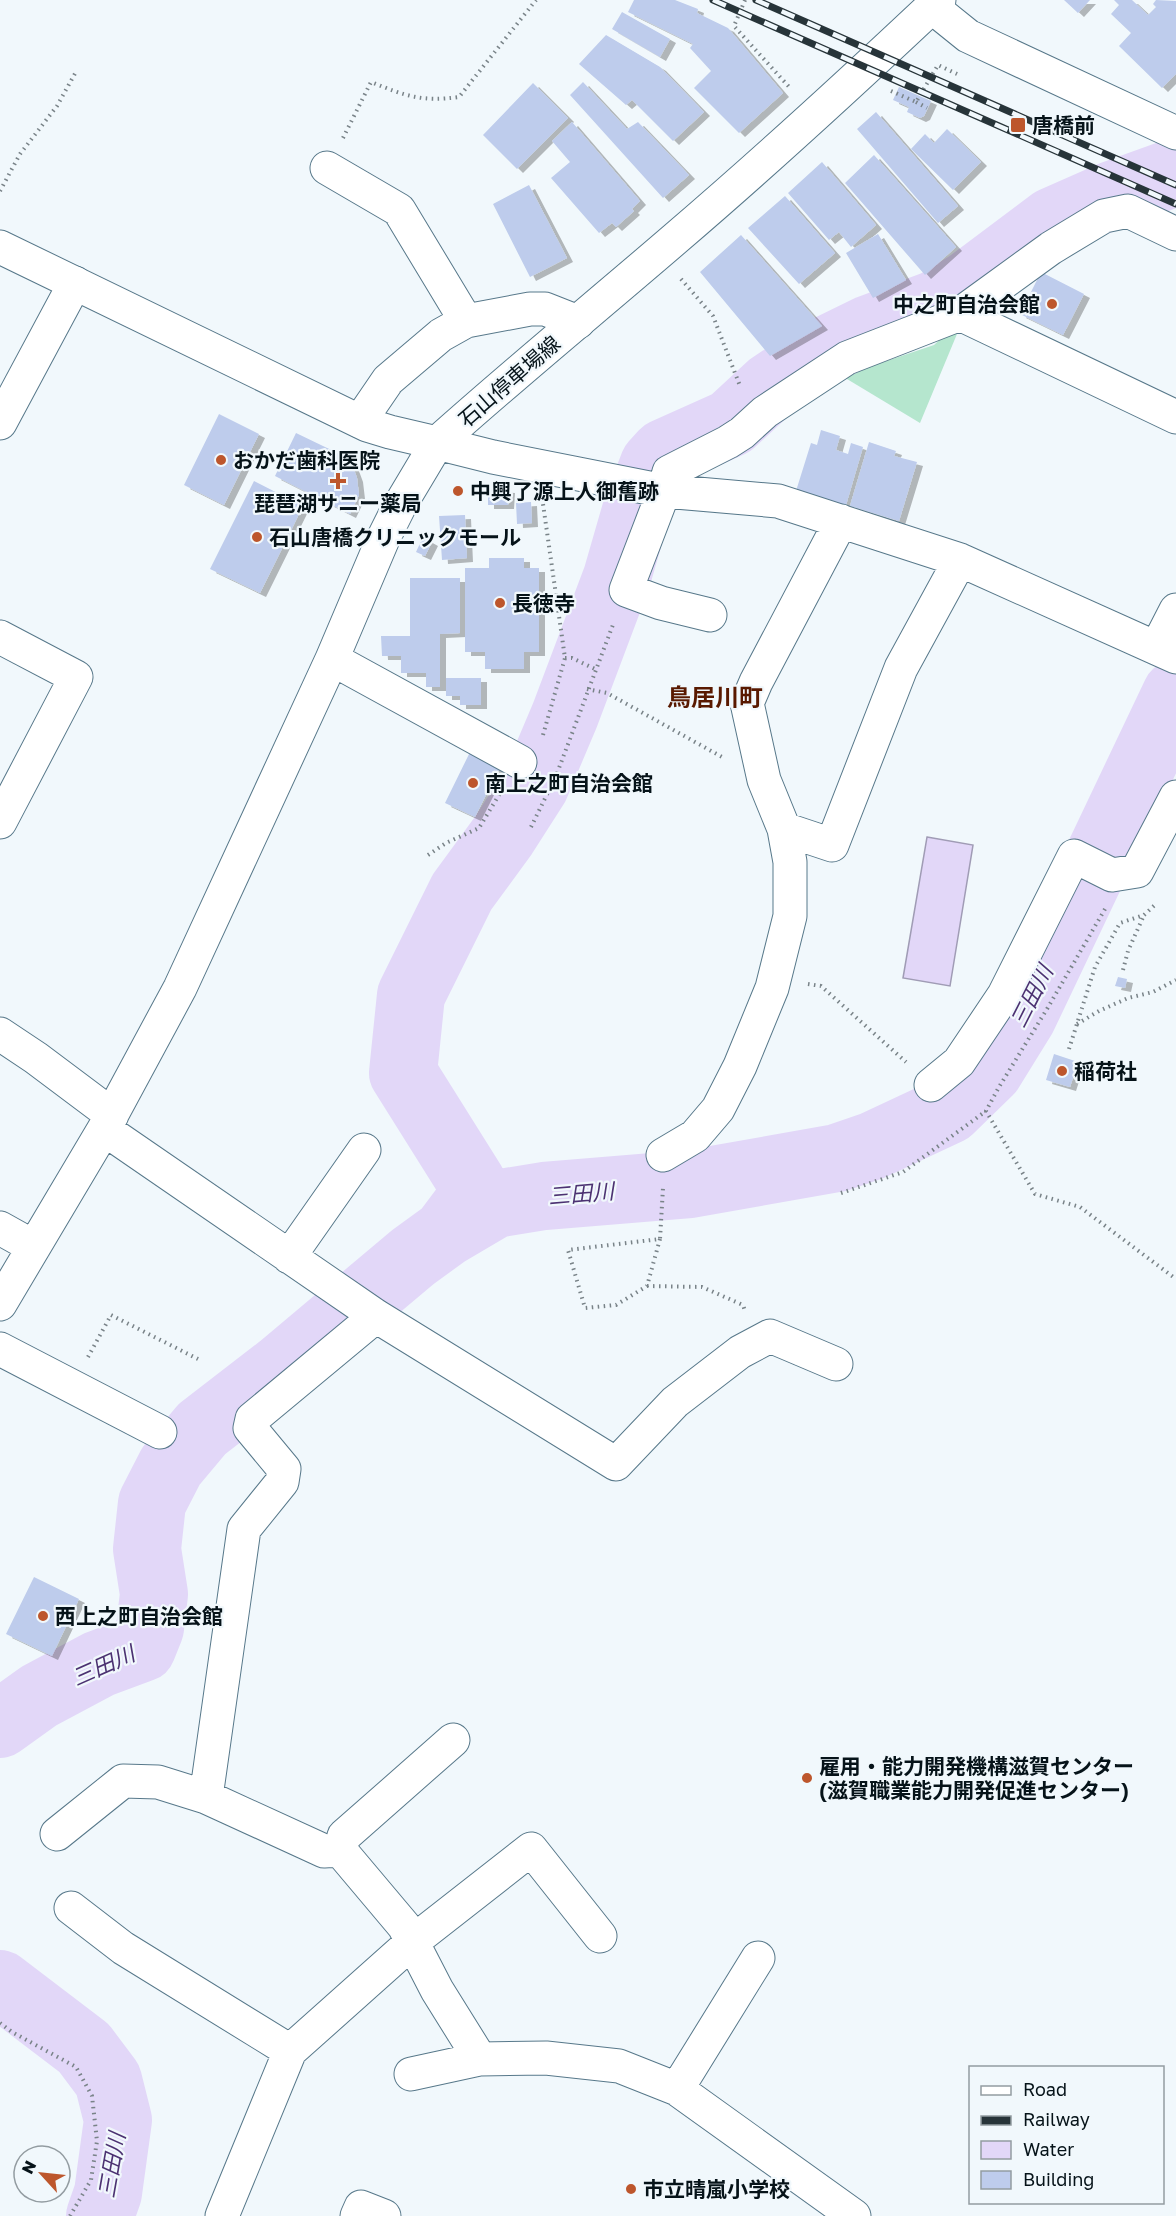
<svg xmlns="http://www.w3.org/2000/svg" width="1176" height="2216" font-family="'Golos Text','Noto Sans JP',sans-serif">
<style>
.green{fill:#b5e6ce}
.water{fill:#e2d7f8;stroke:#a09cb5;stroke-width:1.5}
.lines{fill:none;stroke-linecap:round;stroke-linejoin:round}
.river{stroke:#e2d7f8;stroke-width:68}
.building{fill:#beccec;filter:url(#shadow)}
.minor-casing{stroke:#57788a;stroke-width:35}
.major-casing{stroke:#57788a;stroke-width:35}
.path{stroke:#798388;stroke-width:4;stroke-dasharray:1.5 4.5;stroke-linecap:butt}
.minor{stroke:#fff;stroke-width:33}
.major{stroke:#fff;stroke-width:33}
.rail-casing{stroke:#273439;stroke-width:7}
.rail{stroke:#f1f8fc;stroke-width:4.5;stroke-dasharray:14;stroke-linecap:butt}
.poi-dot{fill:#bd562c;stroke:#f1f8fc;stroke-width:2}
.labels{text-anchor:middle;dominant-baseline:central;stroke-width:4.5;stroke-linejoin:round;paint-order:stroke}
.poi-label{font-size:21px;font-weight:bold;fill:#061319;stroke:#f1f8fc;text-anchor:start}
.street-label{font-size:21px;fill:#061319;stroke:#f1f8fc}
.water-label{font-size:22px;font-style:italic;fill:#4c3272;stroke:#f1f8fc}
.quarter-label{font-size:24px;font-weight:bold;fill:#591900;stroke:#f1f8fc}
</style>
<defs>
<filter id="shadow"><feDropShadow dx="6" dy="4" stdDeviation="0" flood-color="#0004"/></filter>
</defs>
<rect width="100%" height="100%" fill="#f1f8fc"/>
<!-- green -->
<path class="green" d="M949 331 957 334 920 423 842 376 934 345Z"/>
<!-- water -->
<path class="water" d="M927 837 973 845 950 986 903 978Z"/>
<g class="lines">
<!-- river -->
<path class="river" d="M446 1233 473 1197 472 1183 403 1073 411 995 462 892 503 836 535 786 565 715 617 577 636 511 654 464 664 453 731 423 771 386 822 352 869 329 936 304 969 284 1053 221 1112 195 1176 172
M0 1724 39 1696 99 1664 142 1648 150 1628 154 1594 147 1549 152 1503 171 1466 202 1429 281 1368 413 1257 446 1233 495 1204 544 1196 690 1184 837 1158 872 1146 949 1110 989 1071 1023 1016 1176 694
M0 1984 84 2048 108 2080 118 2120 108 2193 100 2216"/>
</g>
<!-- building -->
<path class="building" d="M634 0H675L698 9 697 13 728 28 783 93 739 133 694 88 711 71 690 48 693 44 628 12Z
M1064 0H1090L1078 13Z
M1114 0H1132L1148 15 1156 7 1153 4 1156 0 1176 1V74L1162 88 1119 46 1131 33 1111 14 1119 5Z
M622 12 670 39 660 57 612 29Z
M606 35 660 67 704 112 673 141 632 100 626 105 579 64Z
M583 82 627 129 638 122 689 175 663 198 570 95Z
M533 83 568 118 517 169 483 135Z
M899 87 931 101 924 116 920 118 907 112 909 107 893 100Z
M876 112 958 206 938 223 857 129Z
M572 122 640 201 632 209 634 211 616 227 612 223 599 233 551 178 570 162 552 141Z
M947 129 981 162 953 190 911 149 925 134 934 143Z
M874 155 956 247 925 275 845 183Z
M822 162 876 225 851 247 839 232 829 240 788 193Z
M529 185 567 258 530 277 493 204Z
M785 196 835 253 799 284 748 228Z
M878 234 906 280 873 298 846 253Z
M741 235 822 326 770 356 700 272Z
M1041 272 1084 294 1063 335 1020 314Z
M219 414 259 434 224 505 184 485Z
M821 430 840 436 836 450 848 454 851 443 863 447 846 505 796 491 811 443 817 445Z
M296 433 350 459 357 478 359 495 350 514 275 476Z
M869 442 896 451 894 456 917 462 899 521 850 506Z
M254 481 303 506 260 593 210 569Z
M488 488 509 489 508 505H488Z
M531 502 532 523 517 524 516 503Z
M465 515 467 558 442 560 439 516Z
M423 537 432 542 425 556 416 552Z
M489 558H524V568H539V652H524V669H485V652H465V568H489Z
M410 578H460V633L440 634V687H426V673H401V656H382L381 636H410Z
M446 678H481V705H460V696H446Z
M472 748 502 763 475 817 445 803Z
M1118 977 1127 979 1125 988 1115 986Z
M1054 1054 1078 1062 1070 1087 1046 1080Z
M34 1577 79 1599 52 1656 6 1634Z"/>
<g class="lines">
<!-- minor casing -->
<g class="minor-casing">
<path id="minor" d="M932 7 968 36 1176 133
M327 168 399 210 466 321
M960 314 1176 417
M360 421 388 380 441 335 466 321 530 309H545L578 322
M0 423 75 283
M710 615 661 603 626 590 664 491 669 472 728 442 742 433 765 412 847 358 960 314 1051 248 1104 216 1128 211 1176 234
M0 637 76 677 0 822
M1157 647 1176 610
M332 659 520 762
M784 829 832 845 901 668 960 560
M0 1034 36 1058 112 1115
M931 1085 959 1062 1004 995 1074 856 1112 875 1137 871 1176 797
M104 1129 376 1316 616 1464 675 1402 740 1352 770 1336 836 1364
M663 1155 695 1136 718 1109 740 1066 772 988 790 916V862L784 829 764 780 747 703 756 682 841 521
M0 1228 34 1247
M289 1257 364 1150
M0 1304 104 1129 180 988 332 659 383 539 400 505 437 443 493 457 664 491 778 501 960 560 1176 657
M0 1349 160 1432
M206 1797 244 1529 282 1482 284 1469 250 1428 252 1419 376 1316
M57 1834 123 1781 158 1782 206 1797 324 1851 340 1850 404 1926 437 1990 480 2059
M340 1850 344 1836 453 1740
M71 1908 123 1948 290 2051
M411 2074 480 2059 546 2058 619 2066 677 2089 854 2216
M677 2089 758 1958
M222 2216 290 2051 411 1943 531 1849 600 1936
M357 2216 361 2207 384 2216"/>
</g>
<!-- major casing -->
<g class="major-casing">
<path id="major" d="M0 247 367 425 390 432 437 443C515 373 596 307 676 238 766 161 853 81 939 0"/>
</g>
<!-- path -->
<path class="path" d="M745 0 734 26 791 89
M891 91 916 102 938 65 957 74
M916 102 927 108
M343 138 371 82C406 96 421 102 459 97L536 0
M0 191 20 154 57 106 77 70
M681 279 713 316 740 386
M565 658H572L595 669
M587 689 607 693 722 757
M543 735 565 658 543 504
M531 827 556 776 614 622
M428 855 446 843 479 828 502 790
M1105 909 1047 1009 999 1087 986 1111 1035 1194 1080 1207 1176 1279
M1123 970 1128 951 1144 915
M808 984 821 986 906 1062
M1077 1024 1099 1011 1128 998 1153 992 1176 980
M1069 1049 1095 967 1120 923 1144 915 1157 903
M841 1193 903 1172 986 1111
M660 1239 647 1286 616 1305 585 1308 568 1250 660 1239 663 1188
M647 1286 702 1287 743 1305 745 1311
M88 1357 111 1315 198 1359
M0 2023 12 2032 76 2067 92 2096 97 2141 91 2180 70 2216"/>
<!-- minor -->
<use href="#minor" class="minor"/>
<!-- major -->
<use href="#major" class="major"/>
<!-- rail casing -->
<g class="rail-casing">
<path id="rail" d="M713 0 1176 204
M756 0 1176 185"/>
</g>
<!-- rail -->
<use href="#rail" class="rail"/>
</g>
<!-- markers -->
<g class="poi-dot">
<rect x="1010" y="117" width="16" height="16" rx="3"/>
<circle cx="1052" cy="304" r="6"/>
<circle cx="221" cy="460" r="6"/>
<path d="M335 472h6v6h6v6h-6v6h-6v-6h-6v-6h6z"/>
<circle cx="458" cy="491" r="6"/>
<circle cx="257" cy="537" r="6"/>
<circle cx="500" cy="603" r="6"/>
<circle cx="473" cy="783" r="6"/>
<circle cx="1062" cy="1071" r="6"/>
<circle cx="43" cy="1616" r="6"/>
<circle cx="807" cy="1778" r="6"/>
<circle cx="631" cy="2189" r="6"/>
</g>
<g class="labels">
<!-- poi labels -->
<g class="poi-label">
<text x="1032" y="125">唐橋前</text>
<text x="1040" y="304" text-anchor="end">中之町自治会館</text>
<text x="233" y="460">おかだ歯科医院</text>
<text x="470" y="491">中興了源上人御𦾔跡</text>
<text x="338" y="503" text-anchor="middle">琵琶湖サニー薬局</text>
<text x="269" y="537">石山唐橋クリニックモール</text>
<text x="512" y="603">長徳寺</text>
<text x="485" y="783">南上之町自治会館</text>
<text x="1074" y="1071">稲荷社</text>
<text x="55" y="1616">西上之町自治会館</text>
<text x="819" y="1766">雇用・能力開発機構滋賀センター<tspan x="819" dy="24">(滋賀職業能力開発促進センター)</tspan></text>
<text x="643" y="2189">市立晴嵐小学校</text>
</g>
<!-- street labels -->
<g class="street-label">
<text transform="translate(509 381) rotate(-41)">石山停車場線</text>
</g>
<!-- water labels -->
<g class="water-label">
<text transform="translate(1031 996) rotate(-63)">三田川</text>
<text transform="translate(581 1193) rotate(-5)">三田川</text>
<text transform="translate(103 1665) rotate(-24)">三田川</text>
<text transform="translate(111 2165) rotate(-80)">三田川</text>
</g>
<!-- quarter labels -->
<g class="quarter-label">
<text x="715" y="696">鳥居川町</text>
</g>
</g>
<!-- legend -->
<rect x="969" y="2066" width="195" height="138" fill="#f1f8fc" stroke="#939ca1" stroke-width="1.5"/>
<rect x="981" y="2086" width="30" height="9" fill="#ffffff" stroke="#939ca1" stroke-width="1.5"/>
<text x="1023" y="2096" font-size="18" fill="#061319">Road</text>
<rect x="981" y="2116" width="30" height="9" fill="#273439" stroke="#939ca1" stroke-width="1.5"/>
<text x="1023" y="2126" font-size="18" fill="#061319">Railway</text>
<rect x="981" y="2141" width="30" height="18" fill="#e2d7f8" stroke="#939ca1" stroke-width="1.5"/>
<text x="1023" y="2156" font-size="18" fill="#061319">Water</text>
<rect x="981" y="2171" width="30" height="18" fill="#beccec" stroke="#939ca1" stroke-width="1.5"/>
<text x="1023" y="2186" font-size="18" fill="#061319">Building</text>
<!-- north arrow -->
<g transform="translate(42 2174) rotate(297)"><circle r="28" fill="#f1f8fc" stroke="#939ca1" stroke-width="1.5"/>
<path d="M0-4.5L10 22L0 15L-10 22Z" fill="#bd562c"/>
<text y="-9" font-size="16" font-weight="bold" text-anchor="middle" fill="#061319">N</text>
</g>
</svg>
